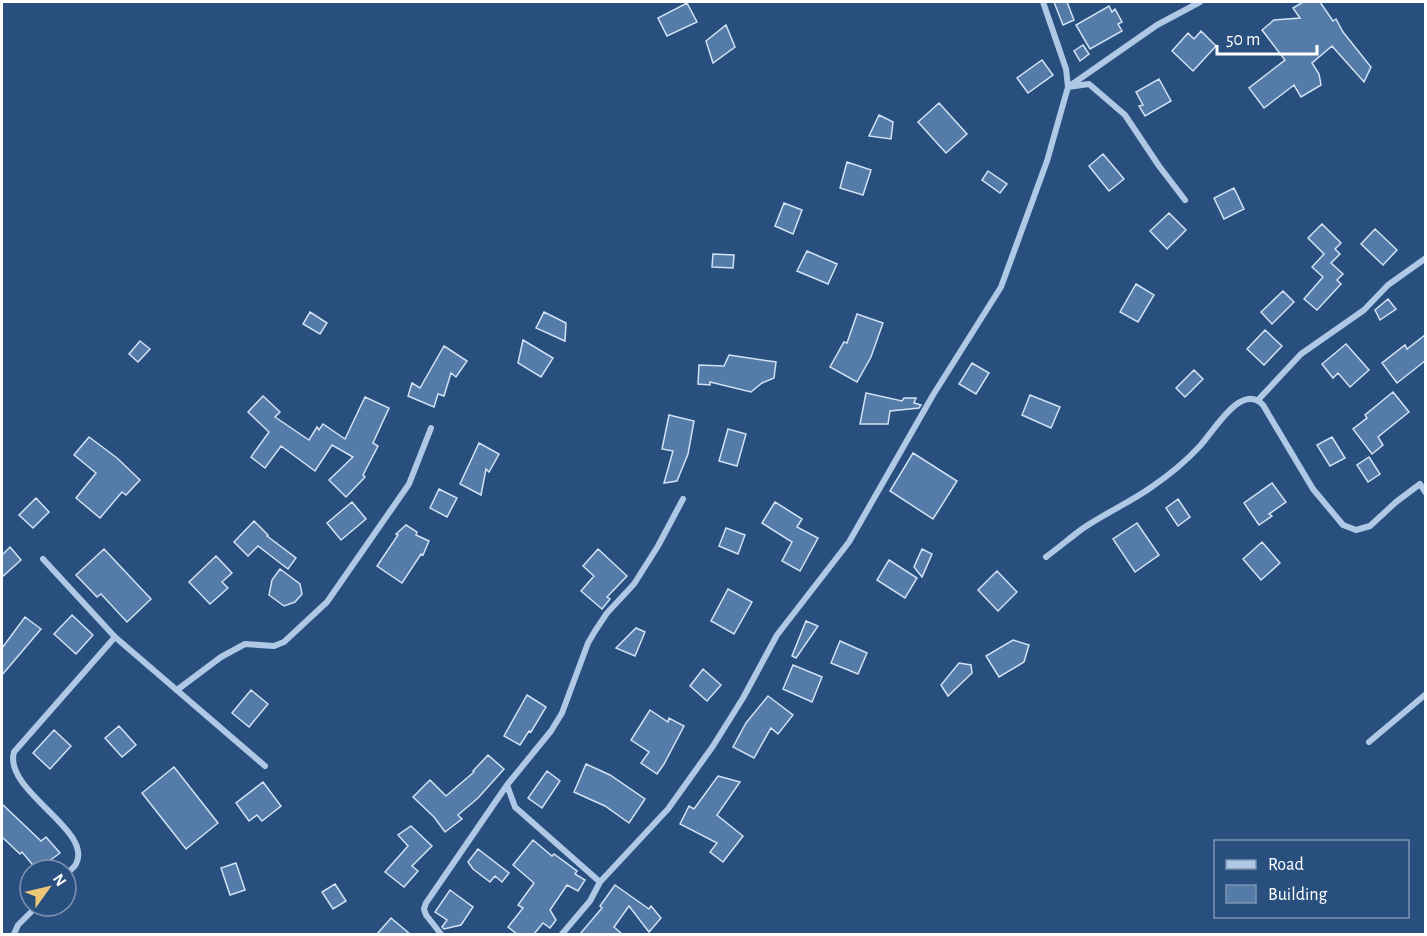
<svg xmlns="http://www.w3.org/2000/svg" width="1427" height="936" font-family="'Alegreya Sans',sans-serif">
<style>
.building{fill:#557ba9;stroke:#d2e2f4;stroke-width:1.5}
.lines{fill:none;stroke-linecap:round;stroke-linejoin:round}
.street{stroke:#afc8e5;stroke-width:6}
</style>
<rect width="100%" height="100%" fill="#284f7e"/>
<!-- building -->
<path class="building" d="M1054 2H1067L1074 20 1063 25Z
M1303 2H1320L1333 21 1336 19 1343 32 1371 67 1364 82 1332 46 1312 63 1319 74 1321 85 1301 97 1294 85 1264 108 1249 88 1285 60 1262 30 1274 20 1300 18 1293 8Z
M687 3 697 22 667 36 658 18Z
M1109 6 1112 12 1115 9 1122 22 1118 24 1122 31 1090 49 1076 25Z
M726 25 735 47 713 63 706 41Z
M1201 31 1216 46 1193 71 1172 51 1188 33 1194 39Z
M1083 45 1089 54 1080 61 1074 51Z
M1042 60 1053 75 1028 93 1017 78Z
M1159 79 1171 101 1145 116 1139 106 1143 105 1136 92Z
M939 103 967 134 946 153 918 122Z
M879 115 893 122 891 139 869 136Z
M1103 154 1124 179 1109 191 1089 166Z
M847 162 871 170 863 195 840 188Z
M988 171 1007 184 1000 193 982 180Z
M1234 188 1244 209 1224 219 1214 198Z
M784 203 802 210 793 234 775 226Z
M1169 213 1186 230 1167 249 1150 231Z
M1322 224 1341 243 1335 249 1340 254 1331 263 1343 274 1337 280 1341 284 1317 310 1304 299 1323 277 1312 267 1324 254 1308 238Z
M1375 229 1397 250 1383 265 1361 244Z
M807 251 837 264 828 284 797 271Z
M713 254 734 255 733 268 712 267Z
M1136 284 1154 295 1138 322 1120 312Z
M1283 291 1294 302 1272 324 1261 312Z
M1388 299 1396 309 1380 320 1375 310Z
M310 312 327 323 320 334 303 324Z
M544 312 566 323 565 341 536 328Z
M857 314 883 323 871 357 857 382 830 367 844 342 847 343Z
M1265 330 1282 346 1264 365 1247 349Z
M1425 335V361L1397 383 1382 363 1405 345 1407 349Z
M523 340 553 358 541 377 518 363Z
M140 341 150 349 138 362 129 354Z
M1346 344 1369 370 1350 387 1338 373 1333 378 1322 364Z
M444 346 467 361 456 377 451 373 444 396 438 394 434 407 408 396 412 383 420 388Z
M729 355 776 362 774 378 762 383 751 392 710 382V385L698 384 699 365 724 366Z
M972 363 989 373 976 394 959 384Z
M1194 370 1203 379 1185 397 1176 388Z
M1393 392 1409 412 1378 437 1383 445 1372 454 1353 429 1367 418 1365 415Z
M866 393 902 401 904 398H916L914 403 921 405 919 408 890 411 888 424H860Z
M1030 395 1060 407 1051 428 1022 415Z
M263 396 280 412 275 417 309 440 317 427 319 430 323 424 345 439 365 397 389 408 373 443 378 446 363 475 365 477 346 497 329 480 353 457 332 445 315 471 281 446 265 468 251 457 269 432 248 412Z
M669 415 694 421 688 454 677 481 664 483 673 451 662 449Z
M728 429 746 434 737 466 719 461Z
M89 437 117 458 140 480 126 495 122 492 100 518 76 498 96 473 74 455Z
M1332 437 1345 458 1330 466 1317 445Z
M479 443 499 454 489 472 486 469 481 495 460 484Z
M913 453 957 481 933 519 890 491Z
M1369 457 1380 474 1368 482 1357 465Z
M1272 483 1286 502 1269 514 1272 516 1259 525 1244 503Z
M439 489 457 498 447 517 430 508Z
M36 498 49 512 33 528 19 515Z
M1178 499 1190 517 1178 526 1166 508Z
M352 502 366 519 341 540 327 523Z
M775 502 802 519 797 527 818 538 800 571 782 561 792 542 762 523Z
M254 521 268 535 267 536 296 558 288 569 258 546 248 556 234 542Z
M1137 523 1159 555 1135 572 1113 539Z
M406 525 417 532 416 535 429 541 423 555 421 554 402 583 377 566 398 535 396 534Z
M726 528 745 535 738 554 719 546Z
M1262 542 1280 563 1261 580 1243 559Z
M10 547 21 560 2 577V555Z
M104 549 151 599 127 622 101 594 97 597 76 575Z
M598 549 627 576 607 597 610 599 602 609 581 591 594 576 583 566Z
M922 549 932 554 922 577 914 567Z
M216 556 232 573 222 582 228 588 210 604 189 582Z
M889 560 917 578 905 598 877 580Z
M280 569 300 584 302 594 295 602 284 606 269 595 272 580Z
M997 571 1017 592 998 611 978 590Z
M728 589 752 602 734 634 711 621Z
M72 615 93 635 76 654 54 634Z
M25 617 41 629 2 675V648Z
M806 621 818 626 796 658 792 656Z
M636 628 645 632 635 656 616 648Z
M1013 640 1029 645 1024 662 999 677 986 656Z
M840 641 867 653 858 674 831 663Z
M959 663 971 665 972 673 948 696 941 685Z
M793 665 822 677 812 702 783 689Z
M703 669 721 685 707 701 690 686Z
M251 690 268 704 249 727 232 713Z
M527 695 546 707 531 732 529 731 520 745 504 736Z
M768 696 793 715 778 734 771 728 754 758 733 747 746 723Z
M650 710 668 722 669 718 684 726 664 764 657 774 641 763 649 752 631 740Z
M119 726 136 745 122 757 105 738Z
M54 730 71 746 50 769 33 753Z
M488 755 504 769 478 798 458 815 462 819 445 832 434 817 413 797 430 780 446 796 474 772 473 771Z
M586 764 610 775 645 799 629 823 605 806 574 792Z
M174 767 218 823 186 849 142 793Z
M547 771 560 781 542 808 528 798Z
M718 776 740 782 717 815 743 836 723 862 710 852 717 843 680 824 689 806 694 809Z
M263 782 281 806 262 821 257 815 249 821 236 803Z
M2 804 41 841 46 837 60 853 37 870 22 852 20 854 2 837Z
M411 826 432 846 412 866 418 871 404 887 385 872 408 846 398 835Z
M533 840 552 856 554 854 577 871 575 874 585 880 578 891 567 885 550 910 556 920 550 928 543 923 534 934H517L508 927 523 908 518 905 534 883 513 865Z
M478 849 509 873 502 882 495 876 490 882 473 869 468 862Z
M236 863 245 890 230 895 221 868Z
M335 884 346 901 333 909 322 892Z
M615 885 649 909 651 906 661 918 649 932 629 906 614 927 622 934H580L602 908 600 906Z
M450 890 473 907 461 925 444 929 442 927 447 920 435 912Z
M391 918 410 934H377Z"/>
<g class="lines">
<!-- street -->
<path class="street" d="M1071 85 1157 25 1200 2
M1068 87 1089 84 1125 115 1159 166 1185 200
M1258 400 1301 354 1364 310 1388 285 1426 258
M1046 557C1058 548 1070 538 1082 529 1105 513 1131 502 1153 486 1169 475 1186 461 1199 447 1213 433 1241 381 1263 405L1313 489 1343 525 1356 530 1370 526 1396 502 1420 484 1426 493
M43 559 115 637 265 766
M177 690 221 657 245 644 274 646 284 642 327 602 409 484 431 428
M1369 742 1426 694
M507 785 515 807 600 882
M66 874C69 871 74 868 76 864 94 830 3 791 14 752L115 637
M14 934 18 925 37 906
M441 934 426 915 424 909 426 903 507 785 551 731 562 713 588 643 595 631 607 613 634 584 658 546 683 499
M562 934 590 901 600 882 668 809 713 746 743 698 777 635 849 542 933 395 1001 287 1047 161 1068 87 1066 69 1043 2"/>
</g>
<!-- border -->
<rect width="1427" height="936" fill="none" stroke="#ffffff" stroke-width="6"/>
<!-- legend -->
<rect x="1214" y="840" width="195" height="78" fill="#284f7e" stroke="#7e95b2" stroke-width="1.5"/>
<rect x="1226" y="860" width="30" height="9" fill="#afc8e5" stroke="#7e95b2" stroke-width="1.5"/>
<text x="1268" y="870" font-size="18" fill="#ffffff">Road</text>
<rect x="1226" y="885" width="30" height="18" fill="#557ba9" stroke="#7e95b2" stroke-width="1.5"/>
<text x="1268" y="900" font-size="18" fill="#ffffff">Building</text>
<!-- north arrow -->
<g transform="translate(48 888) rotate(56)"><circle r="28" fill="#284f7e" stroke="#7e95b2" stroke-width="1.5"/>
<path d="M0-4.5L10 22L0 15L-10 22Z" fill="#ecc876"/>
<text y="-9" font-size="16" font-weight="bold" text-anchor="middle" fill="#ffffff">N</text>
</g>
<!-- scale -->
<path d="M1217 45v9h100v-9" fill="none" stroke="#ffffff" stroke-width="3"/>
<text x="1226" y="45" font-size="18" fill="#ffffff" stroke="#284f7e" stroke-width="4.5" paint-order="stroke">50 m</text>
</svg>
